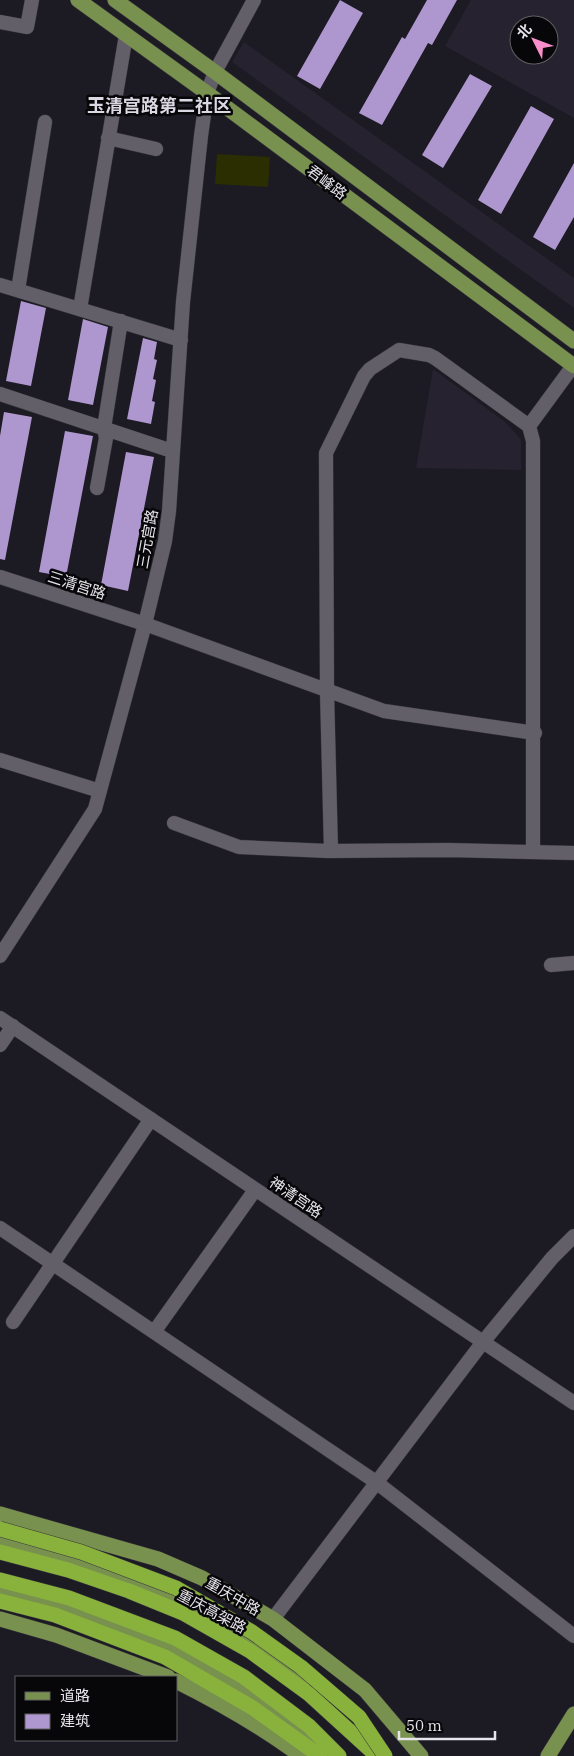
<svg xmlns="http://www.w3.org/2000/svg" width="574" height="1756" font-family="'IBM Plex Serif','Noto Sans SC',serif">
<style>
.built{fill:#26222f;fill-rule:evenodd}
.green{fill:#2b2e00}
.building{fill:#ae96ce}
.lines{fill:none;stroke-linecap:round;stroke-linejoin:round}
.minor-casing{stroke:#38363c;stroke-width:15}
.major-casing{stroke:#38363c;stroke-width:16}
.highway-casing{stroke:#38363c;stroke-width:16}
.minor{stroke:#625f68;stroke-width:14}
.major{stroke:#79914e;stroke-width:15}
.highway{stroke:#88b23c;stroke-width:15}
.highway-bridge-casing{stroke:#38363c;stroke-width:16;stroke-linecap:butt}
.highway-bridge{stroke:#88b23c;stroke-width:15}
.labels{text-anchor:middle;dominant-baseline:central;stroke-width:5;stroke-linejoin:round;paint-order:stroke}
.street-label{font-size:15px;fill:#e7e5eb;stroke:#070608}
.quarter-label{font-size:18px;font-weight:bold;fill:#dbd8e3;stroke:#070608}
</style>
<rect width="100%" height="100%" fill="#1c1a22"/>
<!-- built -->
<path class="built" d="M471 0H574V118L445 46ZM519 25H549V55H519Z
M244 42 574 278V308L232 62Z
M433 369 504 421 521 439V470L416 468Z"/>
<!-- green -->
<path class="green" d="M217 154 270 157 268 187 215 184Z"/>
<!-- building -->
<path class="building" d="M340 0 363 13 320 89 297 76Z
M427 0H457L432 45 428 43 382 125 359 113 402 37 405 39Z
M470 74 492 86 443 168 422 155Z
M531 106 554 119 501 214 478 200Z
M574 163V217L555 250 533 237Z
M21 301 46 308 31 386 6 381Z
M83 319 108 327 93 405 68 400Z
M143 338 157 342 154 359 157 360 153 379 156 380 152 401 155 402 151 424 127 419Z
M4 412 32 417 5 560 0 559V436Z
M65 431 93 436 66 577 39 572Z
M126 452 154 457 128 591 101 585Z"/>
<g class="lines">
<!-- minor casing -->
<g class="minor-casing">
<path id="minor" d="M0 22 27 27 32 0
M108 138 156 149
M0 285 181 340
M18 290 45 122
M80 309 126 35
M0 394 172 451
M97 488 106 438 104 428 121 321
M0 577 145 624 384 711 535 733
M0 760 100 791
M174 823 239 847 328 851 448 850 574 853
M331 851 327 691 326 453 364 376 370 369 399 350 429 355 435 358 529 426
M533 851V441L529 426 573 366
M0 956 95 809 145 624 165 541 169 511 183 302 201 136 207 93 215 72 254 0
M551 965 574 963
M0 1018 574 1403
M0 1045 13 1026
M0 1228 376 1482 574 1636
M13 1322 151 1119
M154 1332 255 1190
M273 1619 483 1342 552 1258 574 1236"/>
</g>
<!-- major casing -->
<g class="major-casing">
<path id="major" d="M78 0 207 93 574 366
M115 0 215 72 574 341
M0 1514 158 1559 202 1578 273 1619 365 1690 421 1756
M0 1543C107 1572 218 1607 303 1681
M0 1590 67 1607 169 1646 249 1693 323 1748 328 1754
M0 1619 56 1635 168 1677
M176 1681C220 1703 262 1727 301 1756
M548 1756 574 1714"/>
</g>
<!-- highway casing -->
<g class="highway-casing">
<path id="highway" d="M0 1552 68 1570 129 1591 183 1613 250 1651 309 1694 377 1756
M0 1580 69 1598 175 1638 244 1677 309 1726 339 1756
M0 1601 55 1615 165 1657 253 1708 320 1756"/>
</g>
<!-- minor -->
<use href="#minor" class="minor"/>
<!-- major -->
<use href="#major" class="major"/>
<!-- highway -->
<use href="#highway" class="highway"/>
<!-- highway-bridge casing -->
<g class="highway-bridge-casing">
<path id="highway-bridge" d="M0 1529 81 1552 176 1588 252 1632 301 1667 359 1717 385 1756"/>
</g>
<!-- highway-bridge -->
<use href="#highway-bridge" class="highway-bridge"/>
</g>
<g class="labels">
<!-- street labels -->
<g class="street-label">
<text transform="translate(327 182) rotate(37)">君峰路</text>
<text transform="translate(147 539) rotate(-80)">三元宫路</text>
<text transform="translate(77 585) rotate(18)">三清宫路</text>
<text transform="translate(296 1197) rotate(34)">神清宫路</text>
<text transform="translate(233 1596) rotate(30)">重庆中路</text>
<text transform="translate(212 1611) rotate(28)">重庆高架路</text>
</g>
<!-- quarter labels -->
<g class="quarter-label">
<text x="159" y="105">玉清宫路第二社区</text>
</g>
</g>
<!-- legend -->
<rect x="15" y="1676" width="162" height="65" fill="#070608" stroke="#615f63"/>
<rect x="25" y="1692" width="25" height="8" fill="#79914e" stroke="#615f63"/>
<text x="60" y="1701" font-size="15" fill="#e7e5eb">道路</text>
<rect x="25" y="1714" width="25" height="15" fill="#ae96ce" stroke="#615f63"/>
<text x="60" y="1726" font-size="15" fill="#e7e5eb">建筑</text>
<!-- north arrow -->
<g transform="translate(534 40) rotate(312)"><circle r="24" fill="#070608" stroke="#615f63"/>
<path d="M0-4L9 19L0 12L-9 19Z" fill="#f98fca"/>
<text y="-8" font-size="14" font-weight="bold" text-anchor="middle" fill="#e7e5eb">北</text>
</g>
<!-- scale -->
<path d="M399 1731v8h96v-8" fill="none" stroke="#e7e5eb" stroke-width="2.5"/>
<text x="406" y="1731" font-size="15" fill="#e7e5eb" stroke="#070608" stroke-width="4" paint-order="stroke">50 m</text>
</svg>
